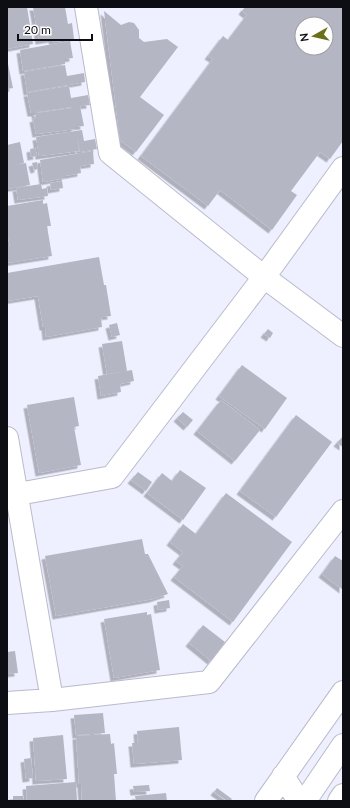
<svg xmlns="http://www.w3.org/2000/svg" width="350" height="808" font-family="Lato,sans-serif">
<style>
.building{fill:#b4b6c4;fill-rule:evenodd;filter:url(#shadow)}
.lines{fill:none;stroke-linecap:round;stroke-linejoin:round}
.minor-casing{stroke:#b9bbca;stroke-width:24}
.highway-casing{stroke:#b9bbca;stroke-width:24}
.minor{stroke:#fff;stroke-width:22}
.highway{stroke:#fff;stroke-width:22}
</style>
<defs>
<filter id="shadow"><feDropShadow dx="-3.5" dy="3.5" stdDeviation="0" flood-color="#0004"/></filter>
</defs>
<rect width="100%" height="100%" fill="#eef0ff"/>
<!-- building -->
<path class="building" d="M7 7H27L33 44 7 49Z
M33 7H65L68 24 72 23 74 39 53 42 52 39 39 41Z
M245 7H343V141L330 159 320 152 291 191 297 195 272 230 220 190 208 206 141 156 213 59 208 56 223 36 228 40 247 15 242 11ZM302 24H326V48H302Z
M104 11 121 25 129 22 134 23 139 30V38L144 42 167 39 178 47 140 97 164 115 136 152 120 140Z
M70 41 73 58 65 59V64L23 71 20 50Z
M7 59 13 88 7 89Z
M65 65 67 76 84 73 85 82 27 92 24 72Z
M69 86 71 98 88 95 90 105 80 106 84 126 75 127V129L36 134 33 119 36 118 35 113H31L27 93ZM71 107 72 108 37 113V112Z
M82 130 84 141 95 139 97 149 80 152 77 136 79 151 39 156 36 137Z
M20 142 24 163 14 165 26 163 30 185 7 189V145Z
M35 148 37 156 31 157 30 149Z
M93 151 94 164 80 166 81 173 65 176V178L43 182 40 160Z
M37 162 38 169 34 170 32 163Z
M62 181 63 188 51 190 50 183Z
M41 184 42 189 47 188 48 196 18 200 16 188Z
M43 200V204L47 203 51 226H47L52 256 7 263V246H10L7 233V206Z
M99 257 104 285H106L111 316 101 317 102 327 46 337 45 327H43L38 296 7 301V273Z
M117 323 120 335 112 337 109 325Z
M268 329 273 333 270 338 264 334Z
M122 341 127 371 107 374 102 344Z
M242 365 287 398 265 429 219 396Z
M132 370 134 381 120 384 121 392 101 396 98 376Z
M74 397 79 426 74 427 81 465 39 473 27 405Z
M221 400 260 430 235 461 197 431Z
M183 412 193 420 187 427 177 418Z
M296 415 332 442 276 517 240 491Z
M342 437 343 438V447L337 443Z
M180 470 206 488 183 520 147 493 162 473 172 481Z
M138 472 152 482 146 491 131 480Z
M226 493 292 542 233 622 174 577 183 566 176 561 183 552 170 542 183 524 196 534Z
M142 539 145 554H148L168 594 153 599 56 616 45 556Z
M335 556 343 561V590L322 574Z
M169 600 170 608 158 610 157 602Z
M147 612V615L151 614 160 670 114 678 104 619Z
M203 625 225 642 211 661 189 643Z
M15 651 18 673 7 674V652Z
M103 713 105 733 76 735 74 715Z
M179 727 182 760 134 764 132 743H138L137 731Z
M110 734 111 744 114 743 117 774H114L116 801H82L81 784H79L76 736Z
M63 735 67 779 36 781 33 738Z
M31 758 33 778 26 779 24 759Z
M76 782 77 801H27L26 786Z
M149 785 150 791 134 792 133 786Z
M217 788 232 799 230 801H227L214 792Z
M166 793 167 801H136L135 796Z
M13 796H23L24 801H13Z"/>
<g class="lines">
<!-- minor casing -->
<g class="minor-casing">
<path id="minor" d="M86 7 110 153 264 277 343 336
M7 438 52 700
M18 494 112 477 264 277 343 168
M7 703 52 700 209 682 343 511
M283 776 299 801
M266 801 343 692"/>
</g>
<!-- highway casing -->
<g class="highway-casing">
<path id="highway" d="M305 801 343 745
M339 801 343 795"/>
</g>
<!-- minor -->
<use href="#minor" class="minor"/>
<!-- highway -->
<use href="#highway" class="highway"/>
</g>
<!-- border -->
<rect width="350" height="808" fill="none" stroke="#0d0e13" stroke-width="16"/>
<!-- north arrow -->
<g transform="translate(314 36) rotate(262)"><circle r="19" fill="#fefefe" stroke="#9e9ea0"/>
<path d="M0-3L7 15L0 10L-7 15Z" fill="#697017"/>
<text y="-6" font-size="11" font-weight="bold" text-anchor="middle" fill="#0d0e13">N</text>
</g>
<!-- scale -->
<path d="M18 34v6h74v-6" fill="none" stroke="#0d0e13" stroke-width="2"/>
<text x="24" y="34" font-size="12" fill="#0d0e13" stroke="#fefefe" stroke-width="3" paint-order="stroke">20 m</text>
</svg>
